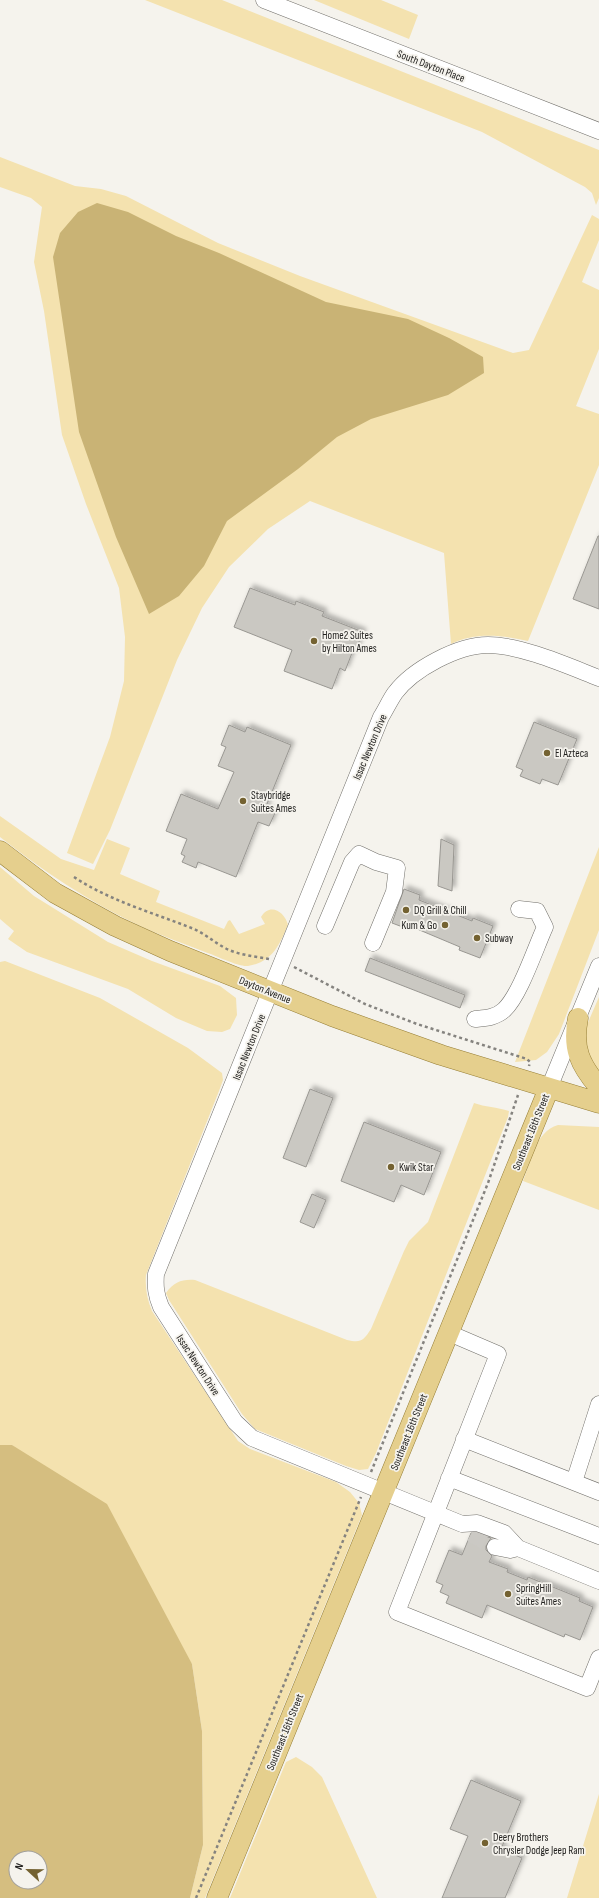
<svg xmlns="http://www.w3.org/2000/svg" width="599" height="1898" font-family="'Sofia Sans Condensed',sans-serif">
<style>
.green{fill:#f4e2af}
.forest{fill:#d5be80;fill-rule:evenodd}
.water{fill:#c9b375}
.building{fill:#cac8c2;stroke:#999792;filter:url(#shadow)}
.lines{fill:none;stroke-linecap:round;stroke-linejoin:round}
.minor-tunnel{stroke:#cbc9c4;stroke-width:16;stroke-dasharray:16 8;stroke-linecap:butt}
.minor-casing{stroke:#716f6a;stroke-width:17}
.major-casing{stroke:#967e35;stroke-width:21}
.path{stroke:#85837f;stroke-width:2.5;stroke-dasharray:3 3;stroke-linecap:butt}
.minor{stroke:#fff;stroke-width:16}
.major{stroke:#e5cf8d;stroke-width:20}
.poi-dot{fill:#746231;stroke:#f5f3ed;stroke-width:1.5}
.labels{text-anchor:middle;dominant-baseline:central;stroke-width:3.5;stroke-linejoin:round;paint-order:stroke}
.street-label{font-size:11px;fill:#232220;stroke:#f5f3ed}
.poi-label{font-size:11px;fill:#232220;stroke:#f5f3ed;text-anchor:start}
</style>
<defs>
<filter id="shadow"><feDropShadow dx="3.5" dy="-3.5" stdDeviation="2" flood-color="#0004"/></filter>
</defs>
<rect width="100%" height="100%" fill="#f5f3ed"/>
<!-- green -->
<path class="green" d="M145 0H222L599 150V198L596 205 592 193 585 187 482 132Z
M314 0H381L418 15 409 39Z
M0 157 75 186 101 189 126 196 218 243 300 276 513 353 529 350 592 215 599 219V240L582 282 599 290V349L576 406 599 414V465L528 641C503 635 474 632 451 644L444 553 310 501 268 529 229 567 202 608 177 660 110 830 93 864 67 853 110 737 124 681 125 637 119 588 86 504 62 435 44 311 34 262 42 207 31 198 0 187Z
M0 816 61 859 94 870 107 839 130 848 120 874 160 891 156 902 224 929 228 921 230 920 239 934 265 924 261 917C270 902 285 912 288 925 279 946 272 962 248 966 238 967 215 955 205 952 183 943 159 935 138 925 88 901 43 871 0 837Z
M599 847V930L559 1034 547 1052 536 1060 515 1062Z
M0 867 34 896 108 942 152 961 220 986 236 998 237 1015 230 1029 222 1032 207 1031 176 1018 128 989 27 952 8 939 14 931 0 919Z
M5 961 100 998 188 1048 222 1073 223 1080 219 1091 146 1275C145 1288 147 1299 152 1311L238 1441 250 1449 336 1482 350 1492 359 1503 362 1515 205 1898H190L203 1845 202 1731 192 1664 12 1445H0V962Z
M599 997V1077L581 1050 586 1027Z
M474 1103C485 1107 497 1107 509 1111L508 1117 376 1453 368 1469 359 1470 346 1466 255 1429 242 1414 169 1300 166 1293C174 1282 182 1279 195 1280L347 1340C361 1343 363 1341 371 1329L404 1251 409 1241 428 1222Z
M558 1125 599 1127V1210L523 1181C531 1161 535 1132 558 1125Z
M296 1757 312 1767 322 1777 377 1898H230L286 1762Z
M599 1794V1898H567Z"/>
<!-- forest -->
<path class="forest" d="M0 1445H12L107 1504 192 1664 202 1731 203 1845 190 1898H0ZM16 1858H40V1882H16Z"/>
<!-- water -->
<path class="water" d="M97 203 128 212 176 236 219 253 326 302 408 319 449 338 483 357 484 373 448 395 371 419 337 437 298 469 227 521 204 566 179 596 149 614 116 537 79 432 53 257 60 233 78 212Z"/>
<!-- building -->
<path class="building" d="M598 536H599V609L573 599Z
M250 588 295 605 296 601 324 612 322 616 363 632 354 654 352 653 345 671 340 668 332 689 284 671 292 650 234 627Z
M534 722 577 739 558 785 542 779 540 784 520 776 523 770 516 767Z
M229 725 245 732 247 727 291 745 265 809 275 813 269 826 258 822 236 877 198 862 196 868 182 862 185 856 181 854 187 839 166 831 181 794 218 809 234 772 218 766 226 747 221 745Z
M441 839 454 845 452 891 438 886Z
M404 889 420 895 419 900 472 921 473 918 493 926 480 958 459 950 460 947 410 926 408 929 392 923Z
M370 958 465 995 460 1008 365 971Z
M310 1089 333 1098 306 1167 283 1158Z
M364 1122 441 1152 424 1195 401 1185 394 1202 341 1181Z
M312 1194 326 1200 314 1228 300 1222Z
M471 1533H476L491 1538 486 1546V1550L492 1556 489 1562 508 1569 507 1572 527 1580 528 1577 580 1598 579 1601 593 1607 580 1640 565 1634 564 1637 487 1605 482 1618 446 1603 449 1596 440 1592 443 1585 436 1582 449 1550 462 1555Z
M471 1780 521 1801 501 1849 522 1858 505 1898H442L468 1836 450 1829Z"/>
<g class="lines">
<!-- minor-tunnel -->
<path class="minor-tunnel" d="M471 1534 495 1547"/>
<!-- minor casing -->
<g class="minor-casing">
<path id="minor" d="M264 0 599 131
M599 678C568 666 521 645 488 645 458 645 413 669 395 693 390 700 386 709 381 717L156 1274C155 1287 156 1295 161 1307L235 1422 252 1438 462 1524 477 1523 504 1533 518 1548 599 1581
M325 926 352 862 359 854 376 862 397 868 394 892 373 943
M475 1019C485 1018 495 1018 504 1010 520 995 535 949 545 927L537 911 519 909
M549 1088 599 966
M449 1333 498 1354 397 1612 587 1688 599 1658
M464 1439 599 1492
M449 1478 599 1536
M574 1482 599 1404
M495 1547 510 1550 518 1548"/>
</g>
<!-- major casing -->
<g class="major-casing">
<path id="major" d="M0 851 55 893 115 926 170 951 332 1016 441 1055 599 1103
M578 1018C572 1048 580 1065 599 1087
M217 1898 549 1088"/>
</g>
<!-- path -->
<path class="path" d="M74 877C110 901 154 913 194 929 205 934 214 942 225 948 238 955 254 956 269 959
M294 967 365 1004 417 1024 527 1059 530 1062 529 1066
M371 1472 488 1183 518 1095
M196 1898 361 1497"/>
<!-- minor -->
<use href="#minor" class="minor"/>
<!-- major -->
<use href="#major" class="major"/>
</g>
<!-- markers -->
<g class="poi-dot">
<circle cx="314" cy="641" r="4"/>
<circle cx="547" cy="753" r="4"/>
<circle cx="243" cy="801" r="4"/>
<circle cx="406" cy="910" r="4"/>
<circle cx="445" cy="925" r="4"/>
<circle cx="477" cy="938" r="4"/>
<circle cx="391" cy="1167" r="4"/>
<circle cx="508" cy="1594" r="4"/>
<circle cx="485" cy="1843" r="4"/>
</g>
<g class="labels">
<!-- street labels -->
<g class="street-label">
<text transform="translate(431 66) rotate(21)">South Dayton Place</text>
<text transform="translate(370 747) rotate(-67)">Issac Newton Drive</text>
<text transform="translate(265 990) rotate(22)">Dayton Avenue</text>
<text transform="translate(249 1047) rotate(-68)">Issac Newton Drive</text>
<text transform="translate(531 1132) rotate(-68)">Southeast 16th Street</text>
<text transform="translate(198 1365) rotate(57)">Issac Newton Drive</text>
<text transform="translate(409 1432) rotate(-68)">Southeast 16th Street</text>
<text transform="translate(285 1732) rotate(-68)">Southeast 16th Street</text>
</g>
<!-- poi labels -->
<g class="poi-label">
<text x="322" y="635">Home2 Suites<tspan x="322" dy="13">by Hilton Ames</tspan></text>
<text x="555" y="753">El Azteca</text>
<text x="251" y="795">Staybridge<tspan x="251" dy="13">Suites Ames</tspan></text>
<text x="414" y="910">DQ Grill &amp; Chill</text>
<text x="437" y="925" text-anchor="end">Kum &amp; Go</text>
<text x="485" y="938">Subway</text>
<text x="399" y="1167">Kwik Star</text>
<text x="516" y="1588">SpringHill<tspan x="516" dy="13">Suites Ames</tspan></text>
<text x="493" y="1837">Deery Brothers<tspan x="493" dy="13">Chrysler Dodge Jeep Ram</tspan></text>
</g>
</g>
<!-- north arrow -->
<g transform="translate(28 1870) rotate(292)"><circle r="19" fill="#f5f3ed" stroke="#a19f9b"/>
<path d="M0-3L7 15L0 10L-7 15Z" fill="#746231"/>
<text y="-6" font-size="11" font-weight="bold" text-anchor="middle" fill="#232220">N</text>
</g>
</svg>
